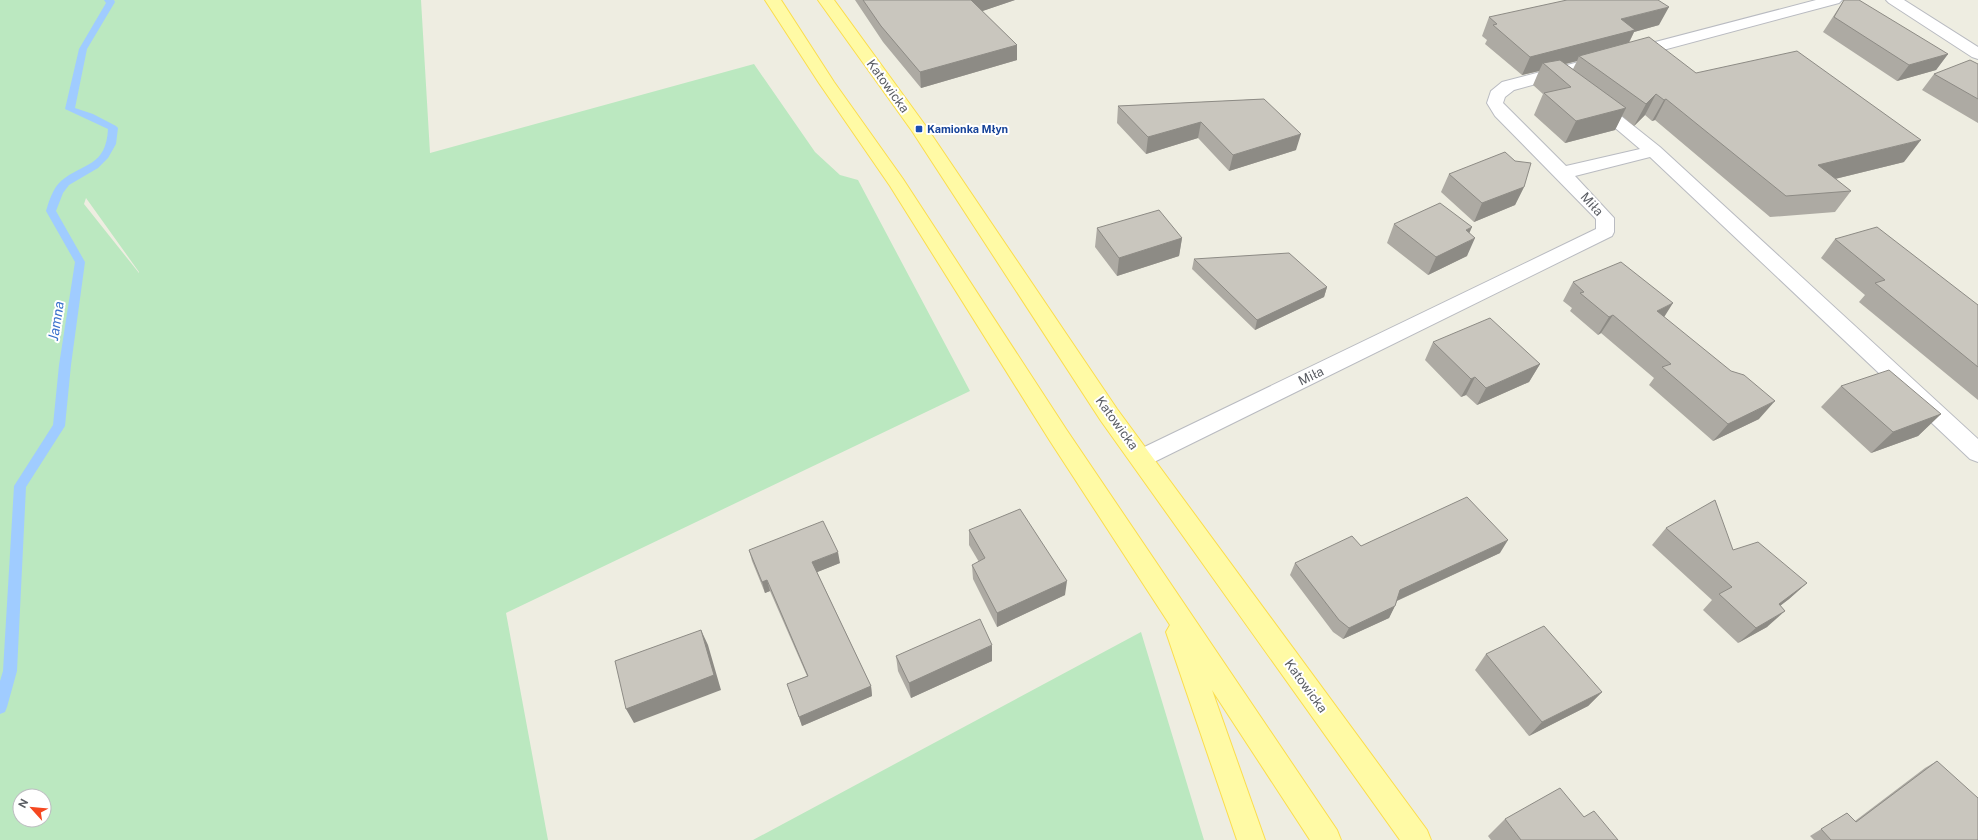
<svg xmlns="http://www.w3.org/2000/svg" width="1978" height="840" font-family="'Public Sans',sans-serif">
<style>
.green{fill:#bbe8c0;fill-rule:evenodd}
.lines{fill:none;stroke-linecap:round;stroke-linejoin:round}
.stream{fill:#a0ccff;fill-rule:evenodd}
.minor-casing{stroke:#b9bbc1;stroke-width:2}
.major-casing{stroke:#fbdd4d;stroke-width:2}
.minor{fill:#fff;fill-rule:evenodd}
.major{fill:#fffaa5;fill-rule:evenodd}
.wall{fill:#adaaa3;fill-rule:evenodd}
.shaded-wall{fill:#8d8b85}
.building{fill:#c9c6be;stroke:#8d8b85}
.transit-dot{fill:#1a4fb4;stroke:#fff;stroke-width:1.5}
.labels{text-anchor:middle;dominant-baseline:central;stroke-width:4;stroke-linejoin:round;paint-order:stroke}
.far-transit-label{font-size:11px;font-weight:bold;fill:#164399;stroke:#fff;text-anchor:start}
.street-label{font-size:13px;fill:#5a5d63;stroke:#fff}
.water-label{font-size:14px;font-style:italic;fill:#3a71cb;stroke:#fff}
</style>
<rect width="100%" height="100%" fill="#eeede1"/>
<!-- green -->
<path class="green" d="M0 0H421L430 153 754 64 815 152 840 175 858 180 970 391 506 613 548 840H0ZM86 198 139 272V273L84 204ZM20 796H44V820H20Z
M1141 632 1204 840H753Z"/>
<g class="lines">
<!-- stream -->
<path class="stream" d="M104 0H114L115 2 87 49 75 108 93 114 116 126 118 128 116 144 108 158 98 168 69 185 63 193 56 211 85 262 71 365 65 426 26 487 17 671 7 707 5 712 0 714V681L3 671 14 486 53 425 59 365 75 262 46 211C49 201 53 188 61 181 84 162 106 167 108 129L65 109 79 49 106 3Z"/>
<!-- minor casing -->
<g class="minor-casing">
<path id="minor" d="M1816 0H1842L1839 3 1514 90 1505 97 1503 103 1566 166 1640 149 1587 104 1589 100 1595 99 1601 100 1660 147 1978 439V462L1970 459 1650 157 1575 176 1614 218V232L1612 236 1150 464 1142 467 1134 464 1131 458 1134 452 1596 229V219L1495 116 1487 103 1491 91 1502 82Z
M1886 0H1904L1978 47V59L1972 57 1889 3Z"/>
</g>
<!-- major casing -->
<g class="major-casing">
<path id="major" d="M765 0H781L834 82 903 179 1066 429 1337 830 1341 840H1310L1212 690 1265 840H1237L1166 632 1170 625 1050 441 890 186 819 83Z
M818 0H834L925 125 1117 409 1427 830 1431 840H1400L1101 421 912 131Z"/>
</g>
<!-- minor -->
<use href="#minor" class="minor"/>
<!-- major -->
<use href="#major" class="major"/>
</g>
<!-- wall -->
<path class="wall" d="M855 0H1015L982 11 1017 45V60L921 88 883 42Z
M1844 0 1948 54 1936 70 1897 81 1823 32Z
M1489 17 1659 25 1634 32 1629 43 1696 73 1904 162 1835 179 1851 191 1835 212 1770 217 1655 120 1652 121 1645 115 1634 126 1622 116 1615 130 1565 143 1534 115 1543 94 1533 85 1539 71 1522 75 1485 44 1487 40 1482 36ZM1577 61 1573 69 1565 64Z
M1978 64V123L1922 90 1934 74Z
M1264 99 1296 150 1229 171 1198 138 1146 154 1117 123 1118 106Z
M1515 161 1524 187 1515 205 1474 222 1441 192 1449 174Z
M1394 224 1469 233 1467 256 1428 275 1387 243Z
M1097 228 1182 238 1179 256 1117 276 1095 247Z
M1835 239 1978 305V400L1859 302 1865 295 1821 258Z
M1194 259 1327 287 1324 297 1255 330 1192 269Z
M1573 282 1664 317 1759 419 1713 441 1649 385 1654 378 1601 333 1598 335 1570 311 1572 308 1563 301Z
M1433 342 1540 364 1529 382 1477 405 1466 395 1461 397 1425 360Z
M1841 386 1941 414 1918 436 1871 453 1821 407Z
M1666 528 1733 550 1807 583 1789 599 1780 606 1767 627 1738 643 1703 610 1712 600 1652 545Z
M969 530 1065 595 997 627 973 579 972 565 979 562 969 545Z
M1361 546 1500 553 1397 601 1389 618 1343 639 1333 632 1290 575 1295 563Z
M749 550 840 563 817 572 871 686 872 696 802 726 787 684 807 676 770 591 765 593 752 561Z
M1486 654 1602 692 1588 706 1529 736 1475 670Z
M896 656 992 661 911 698 898 671Z
M1937 761 1978 840H1814L1810 836 1847 813 1855 821 1925 768Z
M1584 817 1618 840H1491L1488 836 1505 819Z"/>
<!-- shaded-wall -->
<path class="shaded-wall" d="M971 0H1015L971 15Z
M1669 7 1659 25 1634 32 1626 48 1579 56 1577 61 1549 68 1543 63 1539 71 1522 75 1530 57 1621 19Z
M1017 45V60L921 88 920 72Z
M1948 54 1936 70 1897 81 1909 65Z
M1656 94 1645 115 1634 126 1646 104Z
M1666 99 1655 120 1652 121 1664 100Z
M1626 108 1615 130 1565 143 1576 121Z
M1201 122 1198 138 1146 154 1148 137Z
M1301 134 1296 150 1229 171 1233 155Z
M1921 140 1904 162 1802 187 1818 165Z
M1524 187 1515 205 1474 222 1482 203Z
M1472 227 1465 243 1475 238 1467 256 1428 275 1436 257 1466 230Z
M1182 238 1179 256 1117 276 1119 258Z
M1327 287 1324 297 1255 330 1257 320Z
M1673 303 1661 322 1657 311Z
M1613 315 1601 333 1598 335 1609 317Z
M1540 364 1529 382 1477 405 1486 388Z
M1475 377 1466 395 1461 397 1471 379Z
M1775 401 1759 419 1713 441 1728 424Z
M1941 414 1918 436 1871 453 1893 432Z
M1508 540 1500 553 1394 602 1400 590Z
M838 552 840 563 815 573 812 562Z
M767 580 770 591 765 593 762 582Z
M1067 581 1065 595 997 627V613Z
M1807 583 1789 599 1761 620 1779 604Z
M1395 606 1389 618 1343 639 1349 628Z
M1785 611 1767 627 1738 643 1756 628Z
M701 630 708 645 721 690 634 723 626 709Z
M992 645V661L911 698 909 683Z
M871 686 872 696 802 726 799 717Z
M1602 692 1588 706 1529 736 1542 722Z"/>
<!-- building -->
<path class="building" d="M863 0H971L1017 45 920 72 881 26Z
M1567 0H1658L1669 7 1621 19 1635 30 1530 57 1493 25 1497 24 1489 17Z
M1844 0H1859L1948 54 1909 65 1834 17Z
M1649 37 1696 73 1797 51 1921 140 1818 165 1851 191 1786 196 1666 99 1664 100 1656 94 1646 104 1579 56Z
M1560 60 1626 108 1576 121 1544 93 1571 87 1543 63Z
M1970 60 1978 64V99L1934 74Z
M1264 99 1301 134 1233 155 1201 122 1148 137 1118 106Z
M1505 152 1515 161 1531 163 1524 187 1482 203 1449 174Z
M1440 203 1472 227 1466 230 1475 238 1436 257 1394 224Z
M1159 210 1182 238 1119 258 1097 228Z
M1877 227 1978 305V367L1875 283 1885 280 1835 239Z
M1289 253 1327 287 1257 320 1194 259Z
M1621 262 1673 303 1657 311 1731 371 1744 375 1775 401 1728 424 1662 367 1671 364 1613 315 1609 317 1580 293 1584 292 1573 282Z
M1490 318 1540 364 1486 388 1475 377 1471 379 1433 342Z
M1889 370 1941 414 1893 432 1841 386Z
M1467 497 1508 540 1400 590 1395 606 1349 628 1339 620 1295 563 1352 536 1361 546Z
M1715 500 1733 550 1758 542 1807 583 1779 604 1785 611 1756 628 1719 594 1732 587 1666 528Z
M1020 509 1067 581 997 613 972 565 985 558 969 530Z
M823 521 838 552 812 562 871 686 799 717 787 684 808 676 767 580 762 582 749 550Z
M980 619 992 645 909 683 896 656Z
M1544 626 1602 692 1542 722 1486 654Z
M701 630 714 675 626 709 615 661Z
M1937 761 1978 798V840H1831L1821 829 1847 813 1856 822Z
M1560 788 1584 817 1594 811 1618 840H1521L1505 819Z"/>
<!-- markers -->
<rect class="transit-dot" x="915" y="125" width="8" height="8" rx="2"/>
<g class="labels">
<!-- far-transit labels -->
<g class="far-transit-label">
<text x="927" y="129">Kamionka Młyn</text>
</g>
<!-- street labels -->
<g class="street-label">
<text transform="translate(888 86) rotate(54)">Katowicka</text>
<text transform="translate(1592 204) rotate(48)">Miła</text>
<text transform="translate(1311 376) rotate(-26)">Miła</text>
<text transform="translate(1117 423) rotate(54)">Katowicka</text>
<text transform="translate(1306 686) rotate(54)">Katowicka</text>
</g>
<!-- water labels -->
<g class="water-label">
<text transform="translate(56 321) rotate(-81)">Jamna</text>
</g>
</g>
<!-- north arrow -->
<g transform="translate(32 808) rotate(297)"><circle r="19" fill="#ffffff" stroke="#bdbec1"/>
<path d="M0-3L7 15L0 10L-7 15Z" fill="#f54720"/>
<text y="-6" font-size="11" font-weight="bold" text-anchor="middle" fill="#5a5d63">N</text>
</g>
</svg>
